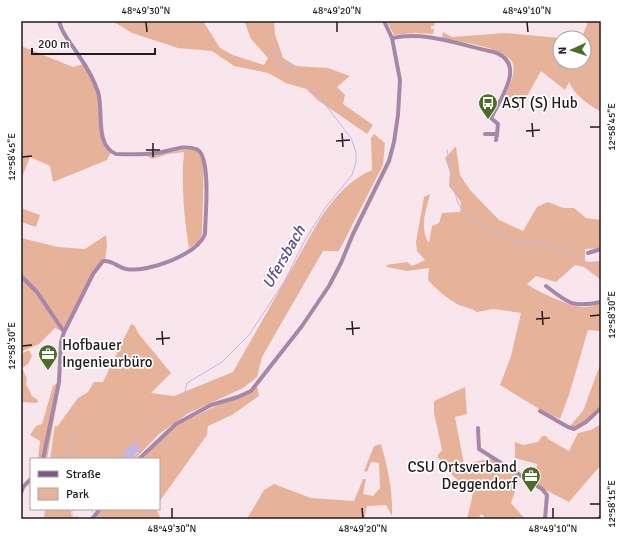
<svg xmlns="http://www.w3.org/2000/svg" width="622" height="540" font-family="Signika,sans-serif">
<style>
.green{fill:#e6b299}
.water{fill:#c3b6e9}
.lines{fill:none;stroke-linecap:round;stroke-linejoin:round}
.stream{stroke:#c3b6e9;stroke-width:1}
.minor{stroke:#a687a8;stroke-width:4}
.secondary{stroke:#835686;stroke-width:5.5}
.ticks{fill:none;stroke:#211b1e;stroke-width:1.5}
.labels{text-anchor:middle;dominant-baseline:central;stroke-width:3.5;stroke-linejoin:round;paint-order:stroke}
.poi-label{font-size:15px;fill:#211b1e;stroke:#fff;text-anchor:start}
.water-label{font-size:16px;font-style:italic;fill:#5e4a8a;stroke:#fff}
.neatline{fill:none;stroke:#211b1e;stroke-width:1.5}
.ticks-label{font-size:10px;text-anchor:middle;fill:#211b1e}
</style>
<rect width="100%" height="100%" fill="#f9e6ed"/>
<!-- green -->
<path class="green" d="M203 21 220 48 233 55 264 65 268 58 251 39 245 23V21H274L275 34 283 58 296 66 328 68 350 76 337 87 345 95 343 104 373 125 367 134 319 101 306 89 286 83 268 73 234 66 212 51 178 48 132 33 114 22Z
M387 21H435L434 26H431V29H434L433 34 414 33 394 35Z
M588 21H601V112C588 104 575 96 569 82L565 90 541 71 519 111 514 108 505 97C508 88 516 74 513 64 508 47 458 42 442 38L443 32 452 37 505 33 560 38C567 33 572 33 579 38H560V62H584V38H582Z
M21 46 73 67 84 64 98 92 103 140 111 152 107 160 53 182 50 166 30 157 21 180Z
M374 134 385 143 383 165 339 251H323L262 357 257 377 243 388 187 414 159 434 135 459H132L138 452 121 458 122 459H50L55 425 57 427 78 398 88 392 94 382H103L131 324 135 326 138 333 171 373 151 393 174 396 233 372 321 217C335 197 349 180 372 170L371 138Z
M456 146 460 175 470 190 499 220 523 231 537 207 548 202 563 208H574L586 218 601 220V248L585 249V262L601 261V280L584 267 575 265 556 282 536 276 527 284C538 292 569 306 582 307 588 308 595 305 601 303V331L588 330 569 395 560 419 541 410 500 385 511 356 521 313 494 309 477 312C471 308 465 307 459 305 447 299 436 289 428 280L429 268 407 271 387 267 386 265 407 262 412 266 425 260 417 251 416 242 424 197 430 194C426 211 419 228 429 243L432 226 439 223 442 213 460 212 461 202 449 186 450 172 445 158Z
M193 149 198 152 204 164 202 234 199 241 189 248C184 218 181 183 184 152L168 154 152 159 147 156 182 150Z
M21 208 40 215 36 227 21 222Z
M106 235 107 246 105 260 93 274 64 332 55 328 39 344 21 352V238L58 247 85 249Z
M29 350 32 356 28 364 22 368 27 379 26 384 32 396 38 400 37 403 21 402V354Z
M601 362V407L586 422 574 428 569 427 583 411Z
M59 382 60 385 47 459H38L40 441 30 435 36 426 42 424 53 386Z
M257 386 259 396 232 415 208 426 207 435 159 502V459H142L172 429 181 423Z
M465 387 467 414 455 417 464 464 494 458 520 477 511 503 525 519H487L481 514 478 519H467L473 493 453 476 437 456 442 450 434 413V401Z
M601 424V465L569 502 534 484 537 464 515 458V442L523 445 538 442 542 436H546L548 439 569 451 578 433 591 430Z
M381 444C388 469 393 491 392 516L386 505 367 506 364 519H247L264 490 274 484 311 498 354 501 363 479H366L363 494 373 496 380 488 379 463 371 462 367 472 364 471 374 446Z
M45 509H71V515L74 517 77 516 79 519H47V517H44Z
M103 509H156L161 519H99L95 517Z"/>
<!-- water -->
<path class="water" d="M136 443 140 448 132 459H122L127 448Z"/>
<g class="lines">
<!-- stream -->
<path class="stream" d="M593 98H601
M447 150 456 197 458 203 469 219 498 234 519 242 544 244 576 254
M580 257C585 264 594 264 601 263
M180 402 183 400 187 383 222 362 249 335 284 282 305 240 325 208 352 175 356 162V152L351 138 321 99 295 74 280 64 272 47
M165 412 173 407
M150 425 156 419
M136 444 139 438
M66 459 77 430
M72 509V519
M91 509 93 513"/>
<!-- minor -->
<path class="minor" d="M392 38C427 31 460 45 494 52 527 63 501 98 491 118L498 124 497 134
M485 134H497L496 140
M588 253 601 249
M21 276 37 292 64 332
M546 286C568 303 572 308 601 302
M540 411 568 427 574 429 586 422 601 408
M478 428 479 449 542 489 547 495 545 519
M43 459 59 382 61 342 64 332 93 274 103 261C113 260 117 267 126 269 147 273 197 255 205 234 205 219 212 154 196 149 183 144 169 152 156 153 143 155 130 154 116 154 94 145 104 110 98 92 94 80 86 66 79 56 72 44 62 35 59 21
M139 459 176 424 211 405 238 397 251 391 302 326 329 286 341 263 353 234 389 161 394 142 398 115 400 80 392 38 384 21
M21 493 23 487 31 479
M92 519 100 509"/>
<!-- secondary -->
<path class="secondary" d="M600 519 601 518"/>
</g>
<!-- ticks -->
<path class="ticks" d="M146 22 147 32M337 22V32M527 22 528 32M532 123 533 137M590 127H600M526 131 540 130M342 133 343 147M336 141 350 140M153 143V157M146 150H160M22 157 32 156M542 311 543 325M590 316 600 315M536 319 550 318M352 321 353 335M346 329 360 328M162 331 163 345M156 339 170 338M22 346 32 345M590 504H600M172 508V518M362 508 363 518M553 508V518"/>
<!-- icons -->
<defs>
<g id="bus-pin" transform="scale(1)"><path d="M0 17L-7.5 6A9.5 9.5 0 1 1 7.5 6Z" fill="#4b6e26" stroke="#fff"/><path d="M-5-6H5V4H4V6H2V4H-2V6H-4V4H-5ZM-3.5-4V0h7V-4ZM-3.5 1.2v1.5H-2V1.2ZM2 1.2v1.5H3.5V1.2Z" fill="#fff"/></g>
<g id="office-pin" transform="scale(1)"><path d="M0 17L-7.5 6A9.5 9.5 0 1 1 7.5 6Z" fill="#4b6e26" stroke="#fff"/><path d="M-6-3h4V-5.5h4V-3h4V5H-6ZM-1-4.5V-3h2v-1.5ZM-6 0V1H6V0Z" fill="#fff"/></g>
</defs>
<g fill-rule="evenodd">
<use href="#bus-pin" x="488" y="103"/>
<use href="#office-pin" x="48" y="354"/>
<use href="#office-pin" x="531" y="476"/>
</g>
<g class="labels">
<!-- poi labels -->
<g class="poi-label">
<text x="502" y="103">AST (S) Hub</text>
<text x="62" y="345">Hofbauer<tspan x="62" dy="17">Ingenieurbüro</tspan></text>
<text x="517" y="467" text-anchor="end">CSU Ortsverband<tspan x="517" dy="17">Deggendorf</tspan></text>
</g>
<!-- water labels -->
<g class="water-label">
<text transform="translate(284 257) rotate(-60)">Ufersbach</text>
</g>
</g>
<!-- border -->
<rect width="622" height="540" fill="none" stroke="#ffffff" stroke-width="44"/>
<!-- legend -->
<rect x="30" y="458" width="130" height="52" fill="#ffffff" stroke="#a6a4a5"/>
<rect x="38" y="471" width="20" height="6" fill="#835686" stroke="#a6a4a5"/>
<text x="66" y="478" font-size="12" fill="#211b1e">Straße</text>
<rect x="38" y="488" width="20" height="12" fill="#e6b299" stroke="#a6a4a5"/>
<text x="66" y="498" font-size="12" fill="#211b1e">Park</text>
<!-- north arrow -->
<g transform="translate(572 50) rotate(267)"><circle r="19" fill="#ffffff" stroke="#a6a4a5"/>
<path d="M0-3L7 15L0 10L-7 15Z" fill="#4b6e26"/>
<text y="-6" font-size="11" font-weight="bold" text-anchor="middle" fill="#211b1e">N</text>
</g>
<!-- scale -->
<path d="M32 48v6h123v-6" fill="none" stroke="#211b1e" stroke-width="2"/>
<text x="38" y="48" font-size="12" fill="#211b1e" stroke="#ffffff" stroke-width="3" paint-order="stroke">200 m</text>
<rect x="22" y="22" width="578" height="496" class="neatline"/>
<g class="ticks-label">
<text x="146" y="14">48°49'30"N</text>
<text x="337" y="14">48°49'20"N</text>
<text x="527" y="14">48°49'10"N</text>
<text transform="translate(611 127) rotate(-90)" y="4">12°58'45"E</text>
<text transform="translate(11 157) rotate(-90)" y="4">12°58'45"E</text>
<text transform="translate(611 315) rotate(-90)" y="4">12°58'30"E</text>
<text transform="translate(11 346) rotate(-90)" y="4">12°58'30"E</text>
<text transform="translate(611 504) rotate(-90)" y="4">12°58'15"E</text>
<text x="172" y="532">48°49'30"N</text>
<text x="363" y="532">48°49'20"N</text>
<text x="553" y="532">48°49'10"N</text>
</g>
</svg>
